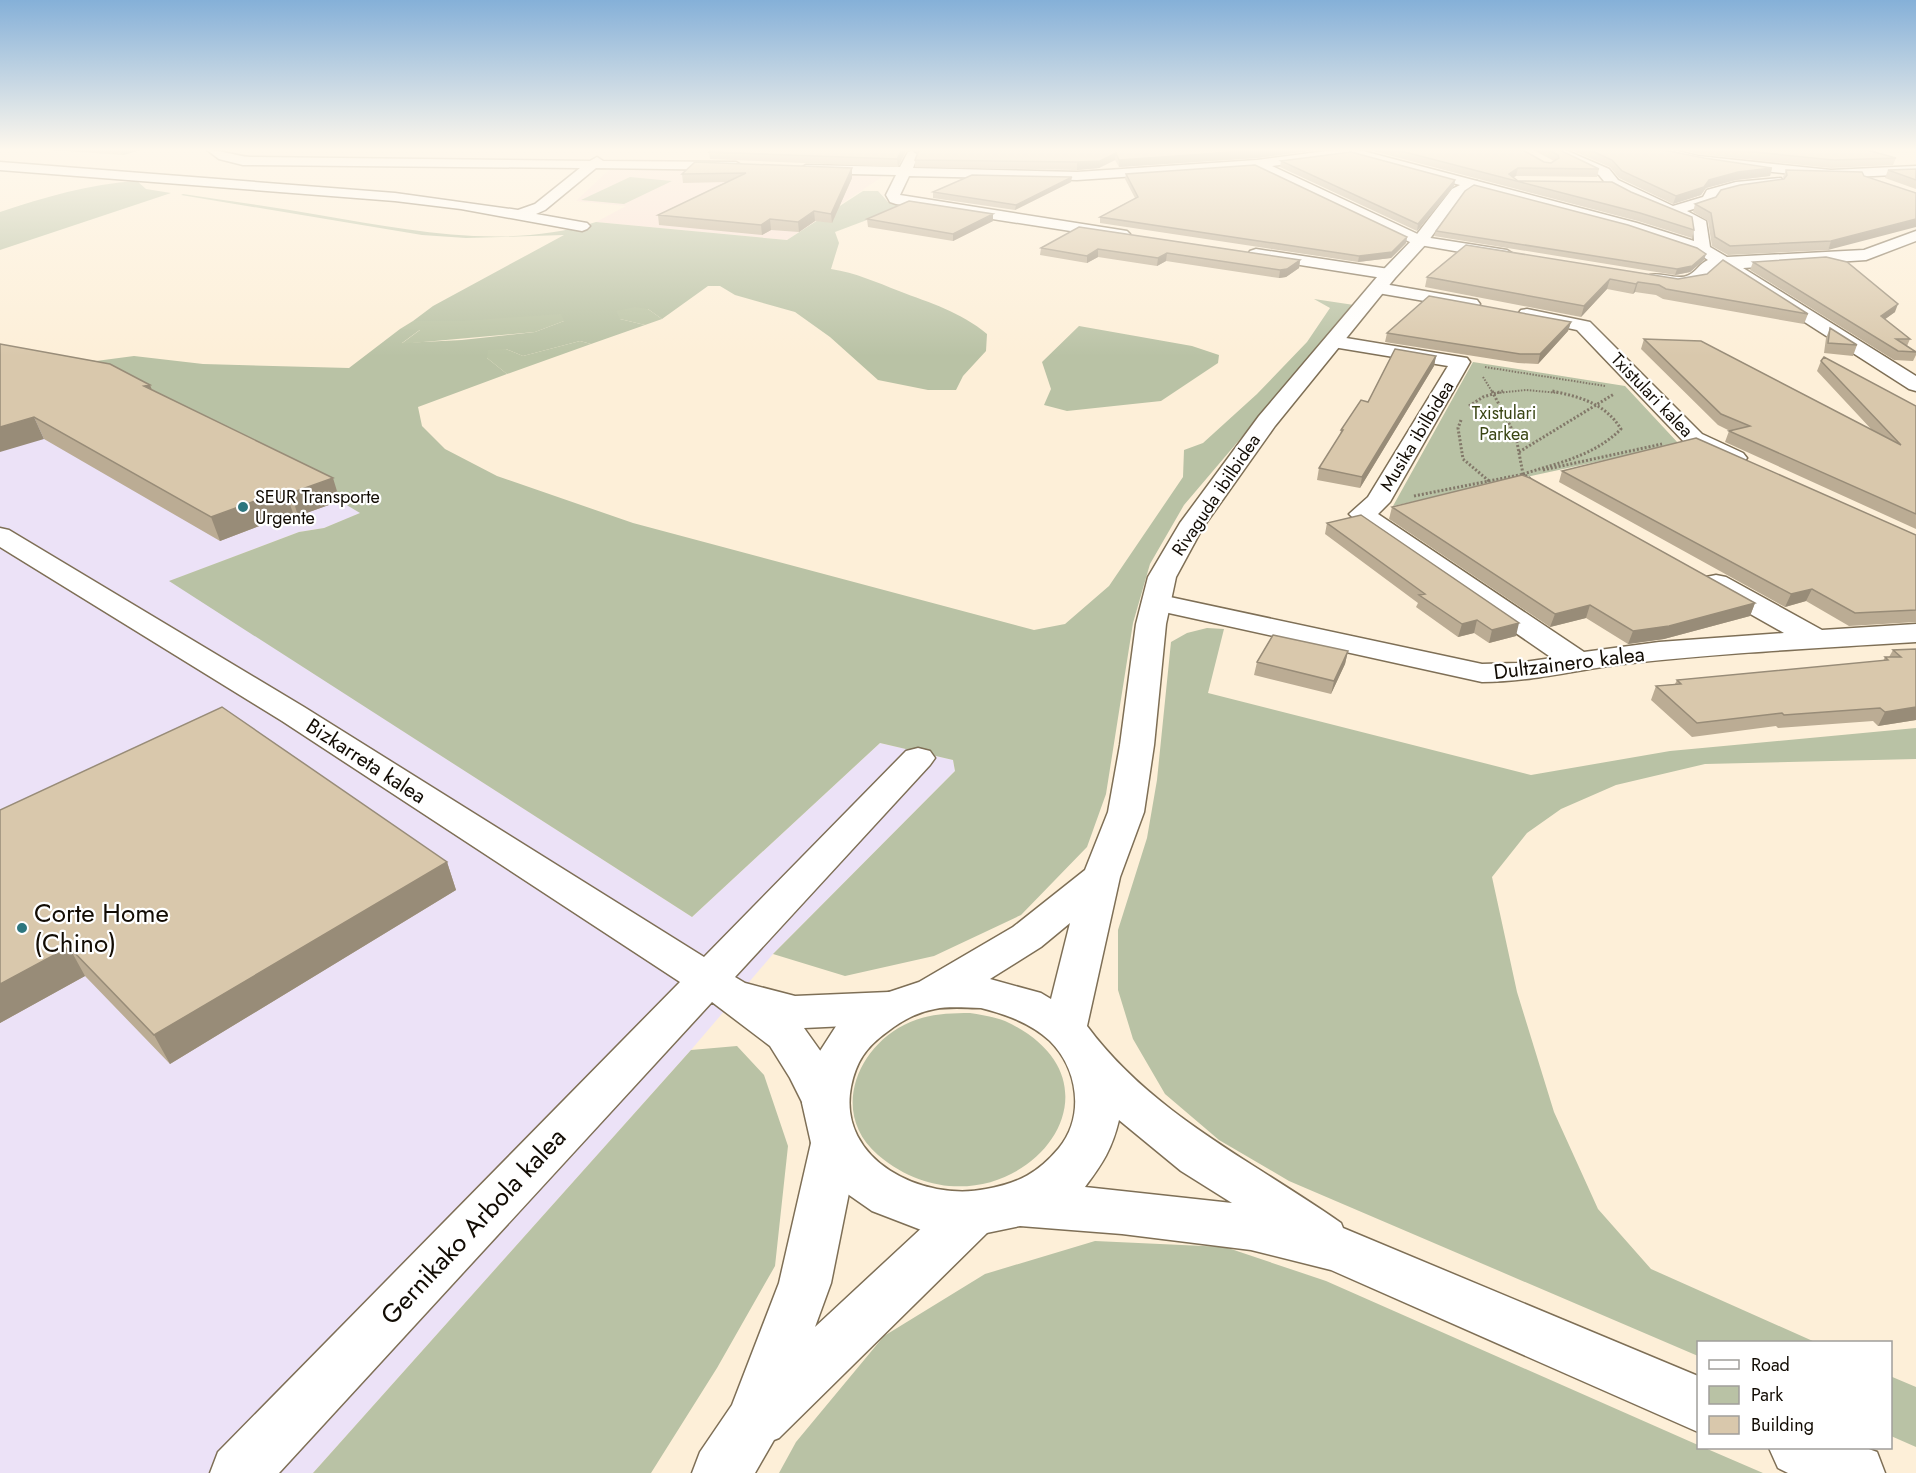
<svg xmlns="http://www.w3.org/2000/svg" width="1916" height="1473" font-family="Jost,sans-serif">
<style>
.industrial{fill:#ece2f7}
.education{fill:#fae1d8}
.green{fill:#b9c2a5}
.forest{fill:#bbc4a6}
.lines{fill:none;stroke-linecap:round;stroke-linejoin:round}
.minor-casing{stroke:#7e6f56;stroke-width:3}
.tertiary-casing{stroke:#7e6f56;stroke-width:3}
.motorway-casing{stroke:#7e6f56;stroke-width:3}
.path-far1{stroke:#827869;stroke-width:2;stroke-dasharray:1.5 1.5;stroke-linecap:butt}
.path{stroke:#827869;stroke-width:3;stroke-dasharray:2 2;stroke-linecap:butt}
.minor{fill:#fff;fill-rule:evenodd}
.tertiary{fill:#fff;fill-rule:evenodd}
.motorway{fill:#fff;fill-rule:evenodd}
.wall{fill:#bbac94}
.shaded-wall{fill:#988c78}
.building{fill:#d9c8ac;stroke:#988c78;stroke-width:1.5}
.poi-dot{fill:#2d767e;stroke:#fff;stroke-width:2}
.labels{text-anchor:middle;dominant-baseline:central;stroke-width:4.5;stroke-linejoin:round;paint-order:stroke}
.far-street-label{font-size:18px;fill:#120c04;stroke:#fff}
.far-park-label{font-size:18px;fill:#3a4514;stroke:#fff}
.far-poi-label{font-size:18px;fill:#120c04;stroke:#fff;text-anchor:start}
.street-label{font-size:21px;fill:#120c04;stroke:#fff}
.near-poi-label{font-size:26px;fill:#120c04;stroke:#fff;text-anchor:start}
.near-street-label{font-size:26px;fill:#120c04;stroke:#fff}
</style>
<rect width="100%" height="100%" fill="#fdefd8"/>
<!-- industrial -->
<path class="industrial" d="M0 362 340 501 361 513 324 528 299 532 170 581 692 917 880 743 953 760 955 771 773 954 691 1050 313 1473H0Z"/>
<!-- education -->
<path class="education" d="M703 167 885 175 787 240 596 222 626 206 576 201 609 170Z"/>
<!-- green -->
<path class="green" d="M630 177 672 181 624 204 581 200Z
M137 181 146 189 171 193 0 250V212C45 197 89 184 137 181Z
M863 191H878L888 202 904 206 835 232 839 243 831 269C856 273 876 282 899 291 930 303 961 312 987 334L986 351 963 376 956 390H928L878 380 830 337 795 312 735 295 720 286H708L662 319 648 309 620 319 645 325 591 344 580 341 523 356 506 349 487 358 507 374 418 407 422 426 445 449 497 476 633 523 1034 630 1065 624 1109 586 1183 477 1184 450 1203 443 1257 394 1307 342 1330 308 1314 299 1354 305 1184 505 1150 564 1133 623 1106 794 1087 847 1021 915 934 956 845 976 773 954 955 771 953 760 880 743 692 917 169 581 299 532 324 528 360 513 340 501 0 347 96 361 134 356 203 364 349 368 400 329H421L402 343 462 340 535 332 564 321H413L433 306 564 235 466 238 422 235 181 195 183 194C229 201 274 207 319 215 410 230 506 251 596 222L787 240Z
M1079 326 1192 346 1219 355 1218 363 1161 401 1067 411 1044 405 1051 389 1042 362Z
M1473 362 1625 386 1679 444 1393 506Z
M1207 628 1224 629 1208 693 1531 775 1670 751 1916 728V759L1705 764 1616 785 1561 809 1527 833 1492 877 1517 992 1554 1112 1598 1209 1651 1269 1815 1342H1698V1356L1289 1181 1219 1140 1165 1094 1133 1039 1118 990V930L1147 838 1157 780 1171 642 1187 633Z
M970 1013C982 1015 995 1017 1005 1021 1153 1090 997 1255 878 1155 831 1115 855 1050 904 1025 925 1014 948 1013 970 1013Z
M737 1046 764 1075 788 1146 775 1266 717 1368 651 1473H313L691 1050Z
M1095 1241 1225 1247 1326 1281 1698 1445V1448H1705L1763 1473H779L796 1442 884 1336 985 1274Z
M1890 1376 1916 1387V1447L1891 1436Z"/>
<!-- forest -->
<path class="forest" d="M635 307 648 309 662 319 645 325 620 319 616 311Z
M561 314 564 321 535 332 401 344 420 330 400 329 413 321H462Z
M580 341 591 344 507 374 487 358 488 350 506 349 523 356Z"/>
<g class="lines">
<!-- minor casing -->
<g class="minor-casing">
<path id="minor" d="M207 150C222 150 235 156 250 157L590 161 597 157 603 161 736 162 743 166 736 170 596 168 545 210 536 214 587 223 590 226 587 229 582 231 461 209 395 201 0 170V162L395 193 518 210 535 204 580 168 243 165 219 159Z
M1334 150 1356 152 1350 156 1272 166 1424 237 1507 250 1515 255 1507 260 1414 244 1255 168 1077 180 909 176 900 195 1127 231 1130 234 1127 237 1122 239 896 204 890 202 886 195 896 175 806 173 799 169 806 165 900 167 908 152 912 151 918 155 913 168 1077 172 1257 160Z
M1548 150H1565L1609 169 1618 180 1673 206 1703 197 1707 190 1736 182 1781 178 1783 181 1781 184 1737 190 1717 196 1713 203 1687 211 1706 221 1710 247 1727 257 1864 250 1916 231V241L1866 260 1743 268 1916 376V391L1909 389 1719 267C1711 270 1708 278 1701 282 1688 292 1665 286 1650 283L1647 279 1650 275C1662 272 1677 281 1689 275 1696 272 1700 263 1708 260L1696 252 1627 229 1467 187 1465 184 1467 181H1477L1637 223 1694 241 1693 225 1691 223 1630 198 1608 186 1599 175Z
M1650 150H1673L1698 156 1831 170 1916 166V174L1831 178 1698 164 1652 153Z
M1256 249 1389 269 1397 274 1389 279 1250 257 1248 254 1250 251Z
M1378 283 1471 299 1477 300 1480 304 1477 308 1471 309 1372 292 1369 288 1372 284Z
M1527 309 1590 322 1702 434 1743 453 1747 458 1743 463 1735 465 1727 463 1686 444 1577 330 1521 318 1518 314 1521 310Z
M1334 336 1467 358 1470 362 1390 502 1378 514 1584 652 1659 642 1784 633 1706 589 1702 583 1706 577 1716 575 1726 577 1822 630 1916 624V642C1818 648 1720 653 1623 664 1576 670 1530 682 1482 682L1146 608 1142 602 1146 596 1156 594 1482 664 1517 663 1552 658 1366 530 1349 514 1368 497 1448 366 1327 346 1324 342 1327 338Z
M0 528 9 530 304 707 704 957 906 751 918 748 930 751 935 758 930 765 735 977 745 983 795 996 889 992 904 997 910 1008 904 1019 889 1024 804 1028 824 1056 848 1103 841 1116 825 1122 809 1116 790 1078 770 1046 712 1002 279 1473H210L218 1452 680 982 282 721 0 547Z"/>
</g>
<!-- tertiary casing -->
<g class="tertiary-casing">
<path id="tertiary" d="M1338 150H1359L1477 181 1479 184 1462 195 1426 244 1395 278 1275 426 1202 529 1176 577 1166 624 1154 745 1144 812 1120 877 1087 1026C1153 1115 1253 1161 1341 1223L1343 1228 1698 1376V1432L1331 1270 1251 1250 1122 1234 1020 1226 972 1236 929 1233 911 1226 872 1211 839 1188 811 1143 802 1103 811 1065 840 1020 874 997 919 982 1013 927 1085 870 1108 812 1120 745 1136 624 1148 577 1180 523 1259 416 1383 270 1414 238 1452 189 1460 185 1340 153ZM1070 923 1051 999 1041 993 990 979 1041 947ZM981 1008C1005 1014 1031 1023 1050 1041 1078 1069 1085 1116 1059 1148 1038 1173 1019 1183 986 1189 924 1202 837 1161 851 1087 856 1062 866 1047 887 1032 901 1021 917 1012 935 1009 950 1006 966 1008 981 1008ZM1119 1120 1181 1171 1232 1203 1085 1187C1103 1163 1112 1149 1119 1120Z
M1769 1448H1866L1877 1452 1885 1473H1788L1778 1468Z"/>
</g>
<!-- motorway casing -->
<g class="motorway-casing">
<path id="motorway" d="M835 1123 852 1129 859 1143 831 1283 815 1327 954 1198 972 1192 990 1198 997 1214 990 1230 779 1438 774 1440 755 1473H692L700 1452 732 1405 779 1283 811 1143 818 1129Z"/>
</g>
<!-- path-far1 -->
<path class="path-far1" d="M1485 367 1605 386
M1483 377 1493 393
M1497 393 1526 390 1559 393"/>
<!-- path -->
<path class="path" d="M1492 391 1516 437 1523 474 1531 479
M1469 406 1483 397 1503 391
M1461 420 1458 428 1463 459 1489 481
M1519 452 1614 394
M1543 470 1662 444
M1523 474C1558 463 1594 456 1621 429 1605 403 1580 397 1552 391
M1414 496 1524 474"/>
<!-- minor -->
<use href="#minor" class="minor"/>
<!-- tertiary -->
<use href="#tertiary" class="tertiary"/>
<!-- motorway -->
<use href="#motorway" class="motorway"/>
</g>
<!-- wall -->
<path class="wall" d="M48 150H141L123 155Z
M914 150H1315L1257 158 1119 167 1115 160 1099 168 1077 170 915 167V160L918 153Z
M1369 150H1523L1544 162 1551 163 1554 161 1533 150H1560L1599 169 1597 177 1516 176 1513 177 1518 181 1612 182 1694 230 1692 238 1638 221Z
M1571 150H1664L1704 158 1772 168 1770 176 1736 180 1706 188 1701 195 1673 204 1619 178 1610 167Z
M1683 150H1867L1896 158 1893 165 1831 168 1698 154Z
M906 151 898 167 710 159 709 152Z
M1281 161 1455 180 1454 186 1417 231 1280 167Z
M852 168V178L832 223 815 221 799 232 771 230 762 235 659 225 658 215 726 182 683 183 682 174Z
M1916 169V189L1885 178 1888 170Z
M1786 170 1862 172 1828 250 1728 255 1712 246 1708 221 1693 212 1695 204 1784 179 1783 177Z
M1126 174 1407 237 1406 243 1391 258 1358 262 1100 223V217L1135 198 1125 179Z
M1071 182 1015 210 933 198V192Z
M867 219 993 221 953 241 868 227Z
M1079 227 1300 260 1299 268 1286 277 1279 278 1166 261 1157 266 1098 257 1087 263 1040 255 1041 248Z
M1436 231 1704 260 1690 272 1675 275 1434 236Z
M1466 245 1808 314 1804 324 1663 299 1656 295 1635 292 1633 294 1607 289 1581 317 1425 287 1427 277Z
M1753 262 1895 312 1885 319 1910 339 1907 346 1916 352V355L1913 361 1894 360 1750 270Z
M1571 322 1568 331 1538 364 1518 363 1385 342 1387 333Z
M1830 328 1857 345 1853 356 1824 353 1826 338Z
M1644 339 1872 430 1817 371 1821 361 1916 406V529L1725 442 1729 431H1730L1718 425 1641 349Z
M0 344 150 385 152 391 340 501 298 516 293 513 220 541 44 439Z
M1436 356 1434 366 1360 488 1317 480 1319 468 1340 436 1341 430 1368 402Z
M1562 471 1916 535V622L1849 626 1806 601 1785 607 1559 482Z
M1392 507 1755 603 1750 616 1664 639 1628 644 1586 618 1550 627 1389 519Z
M1327 523 1516 636 1489 643 1474 633 1458 637 1416 607 1418 603 1325 534Z
M1916 649V720L1878 726 1873 721 1778 728 1776 726 1692 737 1651 700 1656 686 1675 684 1677 680 1883 661 1885 657H1889L1893 650Z
M1348 651 1345 664 1331 694 1254 675 1257 662Z
M0 810 447 862 456 890 170 1064 85 976 0 1023Z"/>
<!-- shaded-wall -->
<path class="shaded-wall" d="M122 150H141L123 155Z
M902 150H908L906 151 898 167 897 159Z
M1261 150H1315L1257 158 1119 167V160Z
M1116 153 1115 160 1099 168 1077 170V162Z
M852 168V178L832 223 831 214Z
M1518 168 1516 176 1510 179 1509 174Z
M1772 168 1770 176 1736 180 1706 188 1701 195 1673 204 1676 196 1709 180 1738 172Z
M1072 177 1071 182 1015 210 1016 205Z
M1455 180 1454 186 1417 231 1418 224Z
M814 211 815 221 799 232 798 222Z
M993 214V221L953 241V234Z
M770 219 771 230 762 235 761 225Z
M1916 219V227L1828 250 1831 241Z
M1407 237 1406 243 1391 258 1358 262 1359 256Z
M1098 249V257L1087 263V256Z
M1167 253 1166 261 1157 266 1158 258Z
M1706 254 1704 260 1690 272 1675 275 1677 269Z
M1300 260 1299 268 1286 277 1279 278 1280 270Z
M1610 279 1607 289 1581 317 1584 306Z
M1638 282 1635 292 1633 294 1636 284Z
M1898 304 1895 312 1877 325 1881 316Z
M1571 322 1568 331 1538 364 1540 354Z
M1436 356 1434 366 1360 488 1362 477Z
M150 385 158 405 144 386Z
M34 417 44 439 0 452V427Z
M333 478 340 501 298 516 291 493Z
M285 490 293 513 220 541 211 517Z
M1812 589 1806 601 1785 607 1791 594Z
M1755 603 1750 616 1664 639 1628 644 1633 631Z
M1590 605 1586 618 1550 627 1555 614Z
M1477 620 1474 633 1458 637 1462 624Z
M1519 623 1516 636 1489 643 1492 630Z
M1348 651 1345 664 1331 694 1334 681Z
M1916 707V720L1878 726 1885 712Z
M447 862 456 890 170 1064 154 1035Z
M69 947 85 976 0 1023V984Z"/>
<!-- building -->
<path class="building" d="M712 150H902L897 159 709 152Z
M919 150H1261L1119 160 1116 153 1100 161 1077 162 915 160Z
M1397 150H1523L1544 162 1551 163 1559 158 1558 155 1549 150H1560L1599 169 1518 168 1509 174 1518 181 1612 182 1631 192 1692 217 1694 230 1640 213Z
M1590 150H1664L1704 158 1772 168 1738 172 1709 180 1704 187 1676 196 1622 171 1612 160Z
M1734 150H1867L1896 158 1834 160Z
M1351 152 1455 180 1418 224 1281 161Z
M695 162 852 168 831 214 814 211 798 222 770 219 761 225 658 215 746 173 682 174Z
M1255 165 1407 237 1392 252 1359 256 1100 217 1138 197 1126 174Z
M1916 169V180L1888 170Z
M1786 170 1862 172 1864 176 1916 193V219L1831 241 1730 246 1715 237 1711 213 1695 204 1716 197 1721 190 1740 185 1784 179 1787 175Z
M972 175 1072 177 1016 205 933 192Z
M1474 185 1628 225 1697 248 1706 254 1692 266 1677 269 1436 231 1465 191Z
M909 201 993 214 953 234 867 219Z
M1079 227 1300 260 1287 269 1280 270 1167 253 1158 258 1098 249 1087 256 1041 248Z
M1466 245 1678 279 1707 274 1723 260 1808 314 1666 289 1659 285 1638 282 1636 284 1610 279 1584 306 1427 277Z
M1826 257 1847 262 1898 304 1881 316 1910 339H1896L1916 352 1898 351 1753 262Z
M1429 296 1571 322 1540 354H1520L1387 333Z
M1830 328 1857 345 1828 343Z
M1644 339 1701 341 1901 445 1821 361 1824 357 1916 406V514L1729 431 1750 426 1721 414Z
M0 344 110 364 150 385 144 386 333 478 291 493 285 490 211 517 34 417 0 427Z
M1395 349 1436 356 1362 477 1319 468 1343 430H1341L1361 400 1368 402Z
M1696 438 1916 535V610L1855 613 1812 589 1791 594 1562 471Z
M1522 475 1530 478 1755 603 1669 626 1633 631 1590 605 1555 614 1392 507Z
M1361 515 1519 623 1492 630 1477 620 1462 624 1419 595 1425 594 1327 523Z
M1273 635 1348 651 1334 681 1257 662Z
M1916 649V707L1885 712 1880 708 1784 715 1782 713 1697 723 1656 686 1681 684 1677 680 1888 660 1885 657H1901L1893 650Z
M222 707 447 862 154 1035 69 947 0 984V810Z"/>
<!-- sky -->
<linearGradient id="sky" x2="0" y2="1"><stop stop-color="#85b0d8"/><stop offset="0.42" stop-color="#fef8ed"/><stop offset="1" stop-color="#fef8ed" stop-opacity="0"/></linearGradient>
<rect width="1916" height="356" fill="url(#sky)"/>
<!-- markers -->
<g class="poi-dot">
<circle cx="243" cy="507" r="6"/>
<circle cx="22" cy="928" r="6"/>
</g>
<g class="labels">
<!-- far-street labels -->
<g class="far-street-label">
<text transform="translate(1652 395) rotate(46)">Txistulari kalea</text>
<text transform="translate(1417 436) rotate(-59)">Musika ibilbidea</text>
<text transform="translate(1216 495) rotate(-56)">Rivaguda ibilbidea</text>
</g>
<!-- far-park labels -->
<g class="far-park-label">
<text x="1504" y="413">Txistulari<tspan x="1504" dy="21">Parkea</tspan></text>
</g>
<!-- far-poi labels -->
<g class="far-poi-label">
<text x="255" y="497">SEUR Transporte<tspan x="255" dy="21">Urgente</tspan></text>
</g>
<!-- street labels -->
<g class="street-label">
<text transform="translate(1569 663) rotate(-7)">Dultzainero kalea</text>
<text transform="translate(366 761) rotate(33)">Bizkarreta kalea</text>
</g>
<!-- near-poi labels -->
<g class="near-poi-label">
<text x="34" y="913">Corte Home<tspan x="34" dy="30">(Chino)</tspan></text>
</g>
<!-- near-street labels -->
<g class="near-street-label">
<text transform="translate(473 1226) rotate(-47)">Gernikako Arbola kalea</text>
</g>
</g>
<!-- legend -->
<rect x="1697" y="1341" width="195" height="108" fill="#ffffff" stroke="#a09e9b" stroke-width="1.5"/>
<rect x="1709" y="1360" width="30" height="9" fill="#ffffff" stroke="#a09e9b" stroke-width="1.5"/>
<text x="1751" y="1371" font-size="18" fill="#120c04">Road</text>
<rect x="1709" y="1386" width="30" height="18" fill="#b9c2a5" stroke="#a09e9b" stroke-width="1.5"/>
<text x="1751" y="1401" font-size="18" fill="#120c04">Park</text>
<rect x="1709" y="1416" width="30" height="18" fill="#d9c8ac" stroke="#a09e9b" stroke-width="1.5"/>
<text x="1751" y="1431" font-size="18" fill="#120c04">Building</text>
</svg>
